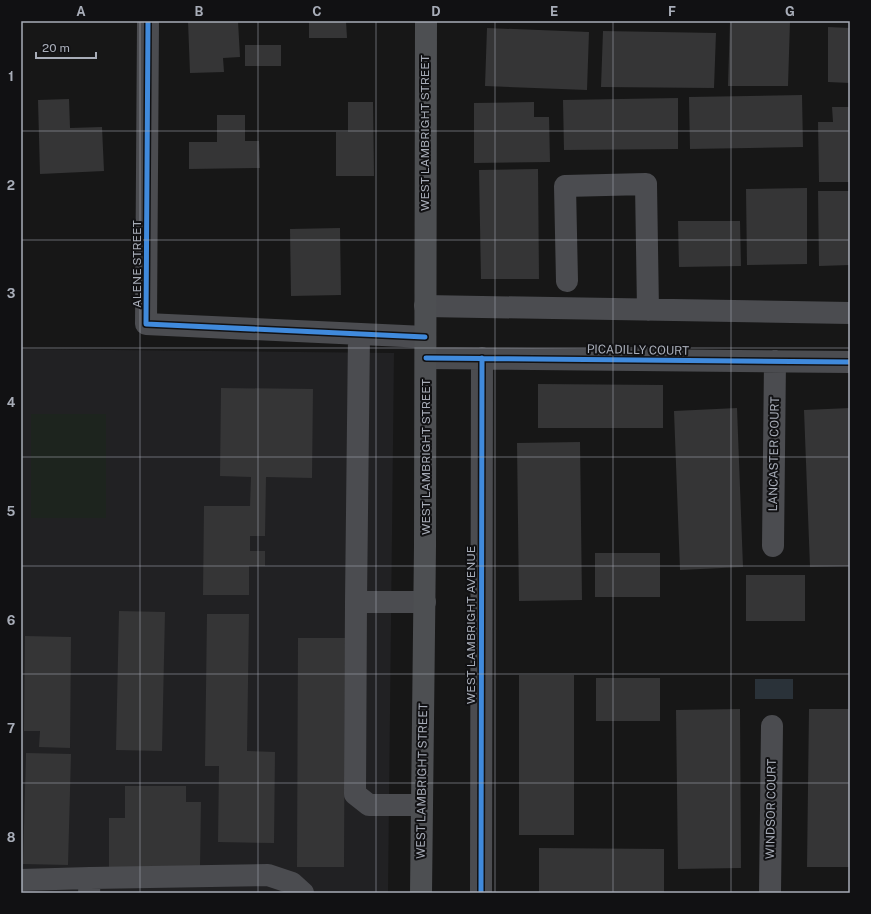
<svg xmlns="http://www.w3.org/2000/svg" width="871" height="914" font-family="'Public Sans',sans-serif">
<style>
.built{fill:#212123}
.green{fill:#1d241e}
.water{fill:#2a3239}
.building{fill:#353536}
.lines{fill:none;stroke-linecap:round;stroke-linejoin:round}
.minor{stroke:#4b4c50;stroke-width:22}
.major{stroke:#4d4f52;stroke-width:22}
.cycleway-casing{stroke:#111113;stroke-width:8}
.cycleway{stroke:#408adc;stroke-width:5}
.grid{fill:none;stroke:#a8adb8;stroke-width:1;stroke-opacity:0.55}
.labels{text-anchor:middle;dominant-baseline:central;stroke-width:4;stroke-linejoin:round;paint-order:stroke}
.street-label{font-size:12px;fill:#a8adb8;stroke:#111113}
.neatline{fill:none;stroke:#a8adb8;stroke-width:1.5}
.grid-label{font-size:13px;text-anchor:middle;font-weight:bold;fill:#a8adb8}
</style>
<rect width="100%" height="100%" fill="#171717"/>
<!-- built -->
<path class="built" d="M21 349 394 353 388 893H21Z"/>
<!-- green -->
<path class="green" d="M31 414H106V518H31Z"/>
<!-- water -->
<path class="water" d="M755 679H793V699H755Z"/>
<!-- building -->
<path class="building" d="M188 21H238L240 57 223 58 224 72 190 73Z
M309 21H346L347 38H309Z
M730 21H790L788 86H728Z
M828 27 850 28V83L828 82Z
M487 28 589 32 587 90 485 86Z
M603 31 716 33 714 88 601 87Z
M245 45H281V66H245Z
M802 95 803 147 690 149 689 97Z
M678 98V149L564 150 563 100Z
M69 99 70 128 102 127 104 171 40 174 38 100Z
M348 102H373L374 176H336V132H348Z
M534 102V117H549L550 162 474 163V103Z
M832 107H850V182H819L818 122H833Z
M217 115H245V141H259L260 168 189 169V142H217Z
M538 169 539 279H481L479 170Z
M807 188V264L747 265 746 189Z
M818 191H850V265L819 266Z
M678 221H740L741 266 679 267Z
M340 228 341 295 291 296 290 229Z
M538 384 663 385V428H538Z
M221 388 313 389 312 478 266 477 265 536H250V551H265V566H249V595H203L204 506H250L251 477 220 476Z
M737 408 743 567 680 570 674 411Z
M850 408V566L810 567 804 410Z
M580 442 582 600 519 601 517 443Z
M595 553H660V597H595Z
M746 575H805V621H746Z
M119 611 165 612 162 751 116 750Z
M207 614H249L247 751 275 752 274 843 218 842 219 766H205Z
M25 636 71 637 70 748 39 747 40 731H24Z
M298 638H345L344 867H297Z
M519 675H574V835H519Z
M596 678H660V721H596Z
M740 709 741 868 678 869 676 710Z
M809 709H850V867H807Z
M26 753 71 754 68 865 23 864Z
M125 786H186V802H201L200 867H109V818H125Z
M539 848 664 849V892H539Z"/>
<g class="lines">
<!-- minor -->
<path class="minor" d="M148 21 146 324 425 337
M567 281 565 186 646 184 648 310
M425 306 850 313
M359 334 356 602H425
M426 358 850 362
M773 546 775 361
M356 602 355 794 369 805H422
M21 880 90 878
M89 893 90 878 268 875 292 883 303 893
M481 893 482 358
M770 893 772 726"/>
<!-- major -->
<path class="major" d="M421 893 425 546 426 21"/>
<!-- cycleway casing -->
<g class="cycleway-casing">
<path id="cycleway" d="M148 21 146 324 425 337
M426 358 850 362
M481 893 482 358"/>
</g>
<!-- cycleway -->
<use href="#cycleway" class="cycleway"/>
</g>
<!-- grid -->
<path class="grid" d="M140 21V893M258 21V893M376 21V893M495 21V893M613 21V893M731 21V893M21 131H850M21 240H850M21 348H850M21 457H850M21 566H850M21 674H850M21 783H850"/>
<g class="labels">
<!-- street labels -->
<g class="street-label">
<text transform="translate(425 133) rotate(-90)">WEST LAMBRIGHT STREET</text>
<text transform="translate(137 264) rotate(-90)">ALENE STREET</text>
<text transform="translate(638 350) rotate(1)">PICADILLY COURT</text>
<text transform="translate(774 454) rotate(-89)">LANCASTER COURT</text>
<text transform="translate(426 457) rotate(-90)">WEST LAMBRIGHT STREET</text>
<text transform="translate(471 625) rotate(-90)">WEST LAMBRIGHT AVENUE</text>
<text transform="translate(422 781) rotate(-89)">WEST LAMBRIGHT STREET</text>
<text transform="translate(771 809) rotate(-89)">WINDSOR COURT</text>
</g>
</g>
<!-- border -->
<rect width="871" height="914" fill="none" stroke="#111113" stroke-width="44"/>
<!-- scale -->
<path d="M36 52v6h60v-6" fill="none" stroke="#a8adb8" stroke-width="2"/>
<text x="42" y="52" font-size="12" fill="#a8adb8" stroke="#111113" stroke-width="3" paint-order="stroke">20 m</text>
<rect x="22" y="22" width="827" height="870" class="neatline"/>
<g class="grid-label">
<text x="81" y="16">A</text>
<text x="199" y="16">B</text>
<text x="317" y="16">C</text>
<text x="436" y="16">D</text>
<text x="554" y="16">E</text>
<text x="672" y="16">F</text>
<text x="790" y="16">G</text>
<text x="11" y="81">1</text>
<text x="11" y="190">2</text>
<text x="11" y="298">3</text>
<text x="11" y="407">4</text>
<text x="11" y="516">5</text>
<text x="11" y="625">6</text>
<text x="11" y="733">7</text>
<text x="11" y="842">8</text>
</g>
</svg>
